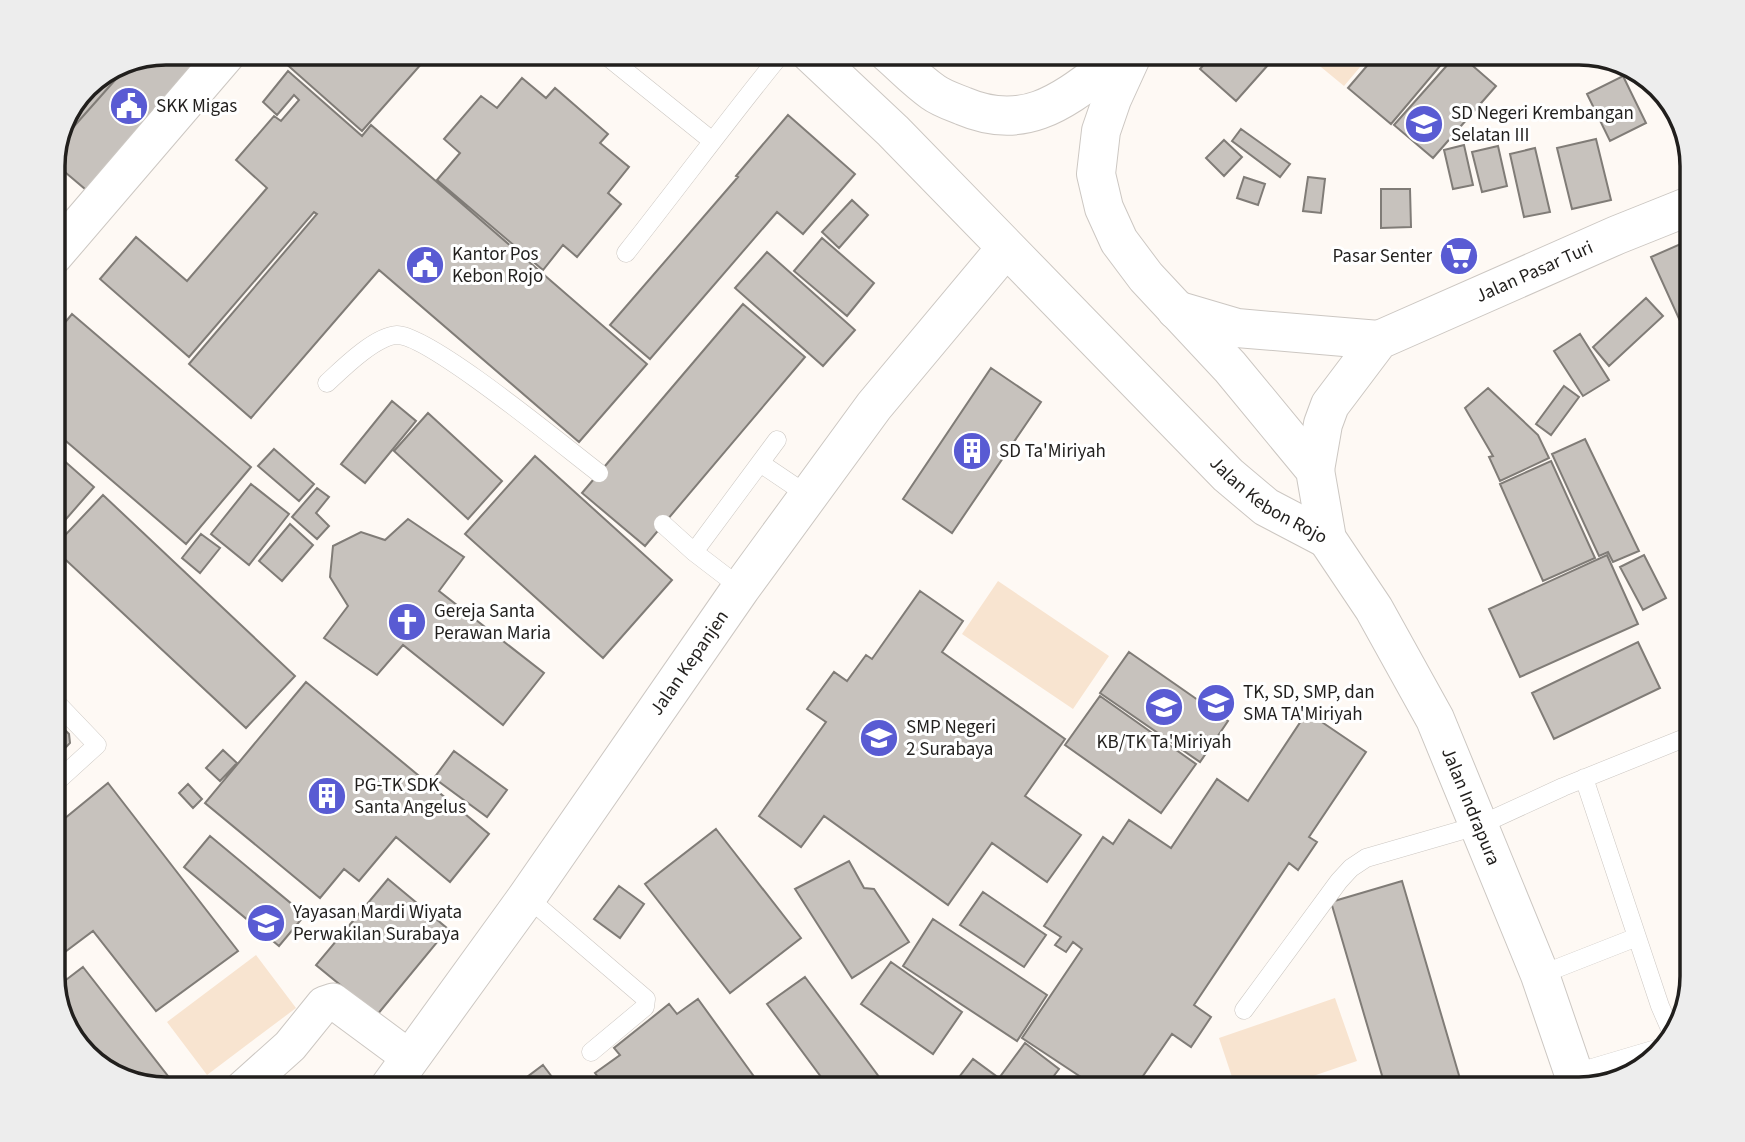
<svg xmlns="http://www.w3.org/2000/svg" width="1745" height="1142" font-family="'Source Sans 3',sans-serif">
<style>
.green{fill:#f8e4d0}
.building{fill:#c7c2bd;stroke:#807c77;stroke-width:2}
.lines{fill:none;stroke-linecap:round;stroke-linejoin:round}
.lane-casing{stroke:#ccc7c2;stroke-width:19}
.street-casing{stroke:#ccc7c2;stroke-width:37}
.secondary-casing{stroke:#ccc7c2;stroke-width:40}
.primary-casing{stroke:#ccc7c2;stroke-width:40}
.lane{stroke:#fff;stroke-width:18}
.street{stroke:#fff;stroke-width:35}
.secondary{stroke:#fff;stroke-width:38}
.primary{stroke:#fff;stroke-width:38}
.labels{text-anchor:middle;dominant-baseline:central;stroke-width:6;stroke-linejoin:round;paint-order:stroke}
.poi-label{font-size:19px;fill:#211f1d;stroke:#fff;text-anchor:start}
.street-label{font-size:19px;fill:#211f1d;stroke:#fff}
.rim{fill:none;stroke:#211f1d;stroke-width:3.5}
</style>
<rect width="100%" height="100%" fill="#fef9f4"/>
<!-- green -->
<path class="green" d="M1304 53H1372L1344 86Z
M998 581 1109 656 1073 709 962 634Z
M256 955 296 1008 207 1075 167 1022Z
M1335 998 1357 1061 1275 1089H1236L1219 1038Z"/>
<!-- building -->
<path class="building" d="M166 53H198L206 58 91 194 53 162 61 141 124 70Z
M292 53H431L362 131 284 62Z
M1214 53H1254L1268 65 1236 101 1200 69Z
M1261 53H1280L1272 62Z
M1378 53H1451L1391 124 1348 88Z
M1458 53 1496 86 1433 158 1394 125Z
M124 70 61 141 86 85Z
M288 71 362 136 371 125 647 364 579 442 379 270 251 418 189 364 317 214 314 212 189 357 100 279 136 237 187 281 267 188 236 160 274 116 281 121 299 100 294 95 277 115 263 102Z
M1623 76 1646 123 1610 141 1587 94Z
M522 78 546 98 555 88 608 134 600 143 629 167 608 193 621 204 577 257 563 245 543 270 437 180 460 153 444 139 481 96 497 108Z
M788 115 855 174 803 234 777 212 650 359 610 325 738 177 736 176Z
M1683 127 1692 159V174L1675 130Z
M1241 129 1290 164 1280 177 1232 141Z
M1596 139 1611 200 1572 209 1557 148Z
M1224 140 1242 157 1224 176 1206 158Z
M1464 145 1473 185 1453 189 1444 150Z
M1498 146 1507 186 1482 192 1472 152Z
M1535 148 1550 212 1524 217 1510 154Z
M53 162 60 168 53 178Z
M1244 177 1265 184 1258 205 1237 198Z
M1308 177 1325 179 1321 213 1303 211Z
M1381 189H1410L1411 227 1381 228Z
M852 200 868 215 839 248 822 232Z
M822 238 874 283 847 316 794 271Z
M1692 239V342L1690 343 1651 257Z
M767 252 855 330 823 366 735 288Z
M1646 298 1663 316 1609 366 1593 347Z
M743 304 805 357 645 546 582 493Z
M72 314 251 467 186 544 53 430V337Z
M1580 334 1609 380 1583 396 1554 351Z
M991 368 1041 402 952 533 903 499Z
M1564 386 1579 397 1551 435 1536 424Z
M1488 388 1538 435 1549 458 1500 481 1489 457 1493 456 1465 408Z
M392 401 416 421 365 483 341 464Z
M428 413 502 481 468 519 394 451Z
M1585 439 1639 551 1613 562 1608 552 1599 556 1552 454Z
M274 449 314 484 299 501 258 466Z
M53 451 94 487 53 534Z
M535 456 672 580 603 658 465 534Z
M1551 461 1595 558 1543 581 1500 484Z
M251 484 289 514 249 565 211 534Z
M317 488 329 497 316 513 329 526 317 539 292 517Z
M103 495 295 676 246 728 53 548Z
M408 519 464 557 439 591 544 673 503 725 403 645 377 675 324 638 348 606 330 577 333 546 361 532 385 540Z
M290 524 313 545 282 581 259 561Z
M201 534 220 548 200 573 182 558Z
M1607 555 1638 624 1520 677 1489 609Z
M1644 555 1666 598 1643 610 1620 567Z
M920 591 963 621 942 652 1065 739 1025 796 1081 835 1047 882 992 843 948 905 824 816 801 847 759 816 826 722 807 709 834 672 847 681 866 655 872 659Z
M1638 642 1660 688 1554 739 1532 693Z
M1129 652 1228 721 1200 762 1100 693Z
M306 682 489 834 450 882 396 837 359 881 344 869 320 898 205 803Z
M1100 696 1196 764 1161 813 1065 745Z
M1307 712 1366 752 1309 837 1317 842 1298 870 1289 863 1194 1005 1211 1017 1191 1047 1172 1034 1134 1089H1099L1022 1038 1082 949 1073 942 1066 952 1055 945 1061 937 1044 926 1103 837 1113 844 1129 820 1171 848 1217 779 1248 801Z
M56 721 69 734 70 743 53 761V724Z
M223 750 237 763 220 781 206 768Z
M454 751 507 790 487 817 434 778Z
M108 783 238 951 156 1011 93 931 53 961V891L60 886 53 877V828Z
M188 784 202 799 193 808 179 793Z
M716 829 801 938 730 993 645 884Z
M210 836 305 915 279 946 184 867Z
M849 861 864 888 874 889 909 942 852 978 795 889Z
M53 877 60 886 53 891Z
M388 879 448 929 377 1015 316 965Z
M1402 881 1463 1089H1386L1331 902Z
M619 886 644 904 620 938 594 919Z
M983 892 1046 935 1024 967 960 925Z
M933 919 1047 995 1017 1041 903 966Z
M891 962 962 1012 933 1054 861 1004Z
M83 967 178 1089 166 1090 103 1071 68 1033 54 989Z
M805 977 888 1089H830L767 1004Z
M698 999 763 1089H607L595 1073 620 1055 614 1048 669 1004 677 1014Z
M1025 1043 1059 1069 1044 1089H950L973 1059 999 1078Z
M543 1065 561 1089H511Z"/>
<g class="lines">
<!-- lane casing -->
<g class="lane-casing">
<path id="lane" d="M603 53 711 140
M626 253C679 186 729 118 782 53
M327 383C342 369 375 336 397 335 430 335 566 448 599 473
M760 463 809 496
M663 524 694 552 741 588
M694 552 777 440
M53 699 97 745 53 785
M1584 778 1660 1006 1674 1038
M527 897 646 999 645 1007 591 1052
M1540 975 1637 937
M1244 1010 1339 881 1351 868 1366 858 1480 825 1563 787 1692 735
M1575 1073 1666 1046"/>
</g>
<!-- street casing -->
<g class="street-casing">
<path id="street" d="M242 1089 290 1046 324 1004 333 1001 410 1058"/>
</g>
<!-- secondary casing -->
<g class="secondary-casing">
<g id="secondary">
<path d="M1176 310 1237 328 1379 340"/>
<path id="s1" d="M1315 470 1323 424 1330 405 1379 340 1617 235 1692 205"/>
<path id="s2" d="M388 1089 527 897 741 588 874 406 1006 248"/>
</g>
</g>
<!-- primary casing -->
<g class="primary-casing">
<g id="primary">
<path id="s3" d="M810 53 893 131 1228 475 1266 507 1327 539"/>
<path d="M888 53C903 66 917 81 933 92 941 98 953 102 963 106 1033 136 1073 91 1127 53"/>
<path id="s4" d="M1133 53 1112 99 1101 131 1096 174 1104 208 1119 241 1146 277 1230 367 1315 470 1327 539 1374 609 1435 719 1540 975 1579 1089"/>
<path d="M53 256 227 53"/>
</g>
</g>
<!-- lane -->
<use href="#lane" class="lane"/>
<!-- street -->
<use href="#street" class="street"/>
<!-- secondary -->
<use href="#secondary" class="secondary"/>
<!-- primary -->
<use href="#primary" class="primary"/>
</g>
<!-- icons -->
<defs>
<g id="civic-disc" transform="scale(2.0125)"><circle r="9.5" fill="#595bd3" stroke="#fff"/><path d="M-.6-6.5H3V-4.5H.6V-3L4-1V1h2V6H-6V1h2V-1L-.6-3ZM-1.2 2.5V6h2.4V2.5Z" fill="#fff"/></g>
<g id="school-disc" transform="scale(2.0125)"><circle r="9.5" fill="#595bd3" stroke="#fff"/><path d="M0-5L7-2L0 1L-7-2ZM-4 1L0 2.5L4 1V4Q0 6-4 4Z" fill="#fff"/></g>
<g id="supermarket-disc" transform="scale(2.0125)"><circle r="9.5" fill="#595bd3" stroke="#fff"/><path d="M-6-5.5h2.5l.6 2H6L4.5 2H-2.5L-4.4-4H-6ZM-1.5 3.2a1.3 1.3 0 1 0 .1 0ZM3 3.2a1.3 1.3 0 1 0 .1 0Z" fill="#fff"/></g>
<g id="building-disc" transform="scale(2.0125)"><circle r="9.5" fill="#595bd3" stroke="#fff"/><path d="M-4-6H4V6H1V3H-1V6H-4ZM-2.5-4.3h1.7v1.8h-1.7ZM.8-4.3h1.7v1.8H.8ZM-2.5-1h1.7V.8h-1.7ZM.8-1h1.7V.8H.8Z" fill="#fff"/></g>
<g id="church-disc" transform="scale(2.0125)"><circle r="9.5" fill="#595bd3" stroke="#fff"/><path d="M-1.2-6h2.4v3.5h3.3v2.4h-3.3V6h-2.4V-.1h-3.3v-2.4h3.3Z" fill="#fff"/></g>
</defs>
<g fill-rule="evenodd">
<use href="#civic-disc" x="129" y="106"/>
<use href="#school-disc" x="1424" y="124"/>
<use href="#supermarket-disc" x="1459" y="256"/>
<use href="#civic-disc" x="425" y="265"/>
<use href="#building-disc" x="972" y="451"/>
<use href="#church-disc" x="407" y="622"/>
<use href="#school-disc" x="1216" y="703"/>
<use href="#school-disc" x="1164" y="707"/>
<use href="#school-disc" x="879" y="738"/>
<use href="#building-disc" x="327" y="796"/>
<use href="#school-disc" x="266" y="923"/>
</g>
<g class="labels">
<!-- poi labels -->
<g class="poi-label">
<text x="156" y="106">SKK Migas</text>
<text x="1451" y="113">SD Negeri Krembangan<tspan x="1451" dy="22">Selatan III</tspan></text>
<text x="452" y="254">Kantor Pos<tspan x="452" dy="22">Kebon Rojo</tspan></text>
<text x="1432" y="256" text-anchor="end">Pasar Senter</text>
<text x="999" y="451">SD Ta'Miriyah</text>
<text x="434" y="611">Gereja Santa<tspan x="434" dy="22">Perawan Maria</tspan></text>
<text x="1243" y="692">TK, SD, SMP, dan<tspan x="1243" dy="22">SMA TA'Miriyah</tspan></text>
<text x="906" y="727">SMP Negeri<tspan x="906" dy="22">2 Surabaya</tspan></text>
<text x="1164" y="742" text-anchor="middle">KB/TK Ta'Miriyah</text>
<text x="354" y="785">PG-TK SDK<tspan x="354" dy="22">Santa Angelus</tspan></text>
<text x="293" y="912">Yayasan Mardi Wiyata<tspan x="293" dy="22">Perwakilan Surabaya</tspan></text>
</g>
<!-- street labels -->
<g class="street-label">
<text stroke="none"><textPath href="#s1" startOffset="318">Jalan Pasar Turi</textPath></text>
<text stroke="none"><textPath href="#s3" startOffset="642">Jalan Kebon Rojo</textPath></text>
<text stroke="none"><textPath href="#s2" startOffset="522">Jalan Kepanjen</textPath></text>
<text stroke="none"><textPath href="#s4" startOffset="875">Jalan Indrapura</textPath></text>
</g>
</g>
<!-- crop -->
<path d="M0 0H1745V1142H0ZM166 65H1579A101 101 0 0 1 1680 166V976A101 101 0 0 1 1579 1077H166A101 101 0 0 1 65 976V166A101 101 0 0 1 166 65Z" fill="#ededed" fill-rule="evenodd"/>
<path class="rim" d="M166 65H1579A101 101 0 0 1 1680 166V976A101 101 0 0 1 1579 1077H166A101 101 0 0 1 65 976V166A101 101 0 0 1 166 65Z"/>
</svg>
